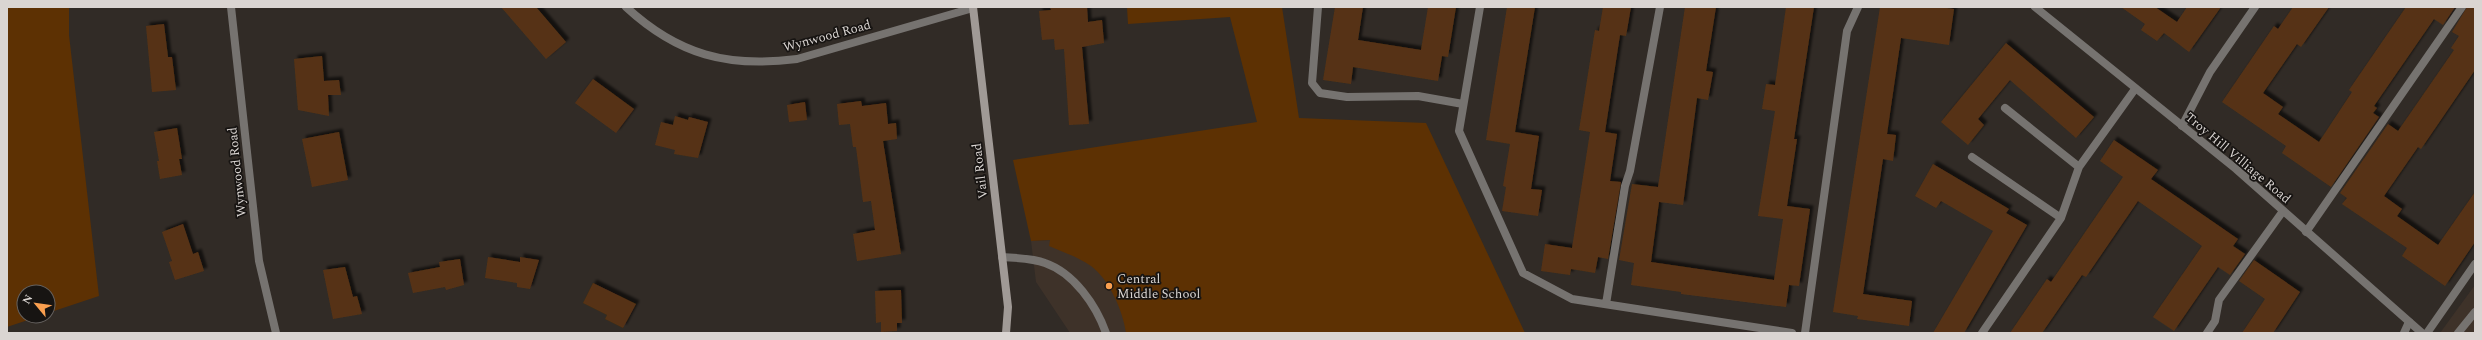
<svg xmlns="http://www.w3.org/2000/svg" width="2482" height="340" font-family="Spectral,serif">
<style>
.built{fill:#3e3229}
.green{fill:#5d3103}
.building{fill:#563315;filter:url(#shadow)}
.lines{fill:none;stroke-linecap:round;stroke-linejoin:round}
.lane{stroke:#767370;stroke-width:8}
.street{stroke:#767370;stroke-width:8}
.secondary{stroke:#a09a96;stroke-width:8}
.poi-dot{fill:#fa9f4f;stroke:#171412;stroke-width:1.5}
.labels{text-anchor:middle;dominant-baseline:central;stroke-width:3.5;stroke-linejoin:round;paint-order:stroke}
.street-label{font-size:13px;fill:#dad5d2;stroke:#171412}
.poi-label{font-size:13px;fill:#dad5d2;stroke:#171412;text-anchor:start}
</style>
<defs>
<filter id="shadow"><feDropShadow dx="3.5" dy="-3.5" stdDeviation="1" flood-color="#0009"/></filter>
</defs>
<rect width="100%" height="100%" fill="#312b26"/>
<!-- built -->
<path class="built" d="M1051 240 1267 333H1070L1036 282 1031 241Z
M2475 285V333H2440Z"/>
<!-- green -->
<path class="green" d="M7 7H69V35L99 296 48 313V292H24V316H40L7 327Z
M1127 7H1282L1299 118 1426 123 1525 333H1126C1123 311 1109 279 1091 266 1078 257 1063 252 1049 246L1050 240 1031 241 1013 160 1257 122 1230 17 1128 24Z"/>
<!-- building -->
<path class="building" d="M501 7H536L566 42 546 59Z
M1050 7H1087L1088 22 1102 20 1104 43 1082 47 1089 124 1069 125 1064 49 1055 50 1054 39 1042 40 1039 11 1051 10Z
M1335 7H1363L1358 40 1421 50 1428 7H1456L1448 57 1442 56 1438 81 1353 67 1351 84 1323 80Z
M1507 7H1535L1515 132 1539 136 1531 189 1542 190 1538 216 1502 211 1506 187 1503 186 1510 144 1486 140Z
M1603 7H1631L1626 36 1620 35 1605 132 1617 134 1610 181 1621 182 1608 259 1598 257 1595 273 1571 269 1570 275 1541 271 1545 244 1572 248 1590 132 1579 130 1595 30 1599 31Z
M1685 7H1716L1706 71 1713 72 1708 100 1697 98 1683 205 1659 202 1651 262 1774 280 1783 219 1758 216 1775 111 1762 109 1766 84 1775 85 1786 7H1814L1794 139H1797L1787 206 1810 209 1799 286 1789 285 1786 307 1681 294V292L1631 285 1634 263 1619 260 1632 184 1658 187Z
M1880 7H1938L1954 9 1949 45 1901 38 1887 134 1896 135 1893 161 1883 159 1863 294 1912 301 1909 326 1857 319 1858 316 1833 312Z
M2121 7H2155L2177 22 2187 7H2221L2189 52 2164 33 2157 41 2141 30 2145 24Z
M2293 7H2329L2301 47 2297 44 2263 93 2283 107 2278 114 2319 142 2352 92 2349 90 2406 7H2455L2443 25 2434 19 2374 106 2377 108 2373 113 2379 117 2331 187 2282 153 2286 146 2222 102 2274 26 2278 29Z
M2467 7H2475V70L2421 149 2418 147 2384 196 2402 209 2397 216 2438 245 2475 192V242L2445 286 2402 256 2407 248 2342 204 2347 198 2340 193 2388 124 2398 131 2454 50 2451 48 2459 36 2452 32Z
M164 24 168 57H172L176 90 152 92 146 26Z
M2006 43 2094 117 2076 138 2010 80 1978 119 1984 125 1968 145 1941 122Z
M322 56 324 81 339 80 341 95H328L329 116 298 110 294 59Z
M593 79 634 109 616 133 575 103Z
M861 101 862 106 886 103 888 124 896 123 897 139 883 141 901 254 857 261 853 234 875 230 871 201 863 202 856 147H853L850 124 839 125 837 104Z
M805 102 807 120 789 122 787 105Z
M675 116 688 120 689 117 708 122 698 158 674 154 675 150 655 145 661 122 673 125Z
M177 128 182 159H179L182 175 160 179 157 161H159L154 132Z
M339 132 348 180 312 187 302 139Z
M2114 140 2158 170 2151 179 2238 239 2233 246 2245 254 2230 275 2218 267 2174 331 2153 317 2202 246 2138 201 2086 277 2082 275 2042 333H2010L2047 279 2051 282 2123 177 2100 161Z
M1933 164 2009 209 2006 213 2027 225 1964 333H1933L1993 231 1941 201 1936 208 1915 196Z
M183 224 193 254 198 252 204 271 175 280 169 262 172 261 162 232Z
M488 257 520 262V257L539 260 530 289 517 287V283L485 278Z
M460 259 464 285 446 290 445 287 413 293 408 273 440 267 439 262Z
M2254 260 2300 292 2273 333H2242L2265 299 2239 281Z
M345 267 353 297 357 296 362 314 333 319 323 270Z
M593 283 636 304 623 328 605 319 607 315 583 303Z
M901 290 902 323H897V331L881 332V322L876 323 875 291Z"/>
<g class="lines">
<!-- lane -->
<path class="lane" d="M1318 7 1312 83 1320 93 1347 97 1418 96 1463 104
M1480 7 1459 131 1523 273 1572 299 1792 333
M2005 108 2079 167
M2182 126 2210 72 2255 7
M1972 157 2061 218
M2306 232 2462 7
M1002 257C1016 258 1032 258 1045 263 1074 273 1096 305 1106 333
M1606 304 1625 186 1630 171 1660 7
M1805 333 1847 31 1858 7
M1982 333 2061 218 2079 167 2135 89
M2207 333 2215 321 2219 300 2283 211
M2404 333 2409 322
M2427 333 2475 264
M2458 333 2475 312"/>
<!-- street -->
<path class="street" d="M231 7 259 261 276 333
M626 7C678 55 728 68 797 59L973 8
M2035 7 2236 169 2422 333"/>
<!-- secondary -->
<path class="secondary" d="M973 7 1008 307 1006 333"/>
</g>
<!-- markers -->
<circle class="poi-dot" cx="1109" cy="286" r="4"/>
<g class="labels">
<!-- street labels -->
<g class="street-label">
<text transform="translate(827 36) rotate(-15)">Wynwood Road</text>
<text transform="translate(2238 158) rotate(40)">Troy Hill Villiage Road</text>
<text transform="translate(980 171) rotate(-97)">Vail Road</text>
<text transform="translate(237 172) rotate(-96)">Wynwood Road</text>
</g>
<!-- poi labels -->
<g class="poi-label">
<text x="1117" y="279">Central<tspan x="1117" dy="15">Middle School</tspan></text>
</g>
</g>
<!-- border -->
<rect width="2482" height="340" fill="none" stroke="#dad5d2" stroke-width="16"/>
<!-- north arrow -->
<g transform="translate(36 304) rotate(299)"><circle r="19" fill="#171412" stroke="#65615f"/>
<path d="M0-3L7 15L0 10L-7 15Z" fill="#fa9f4f"/>
<text y="-6" font-size="11" font-weight="bold" text-anchor="middle" fill="#dad5d2">N</text>
</g>
</svg>
